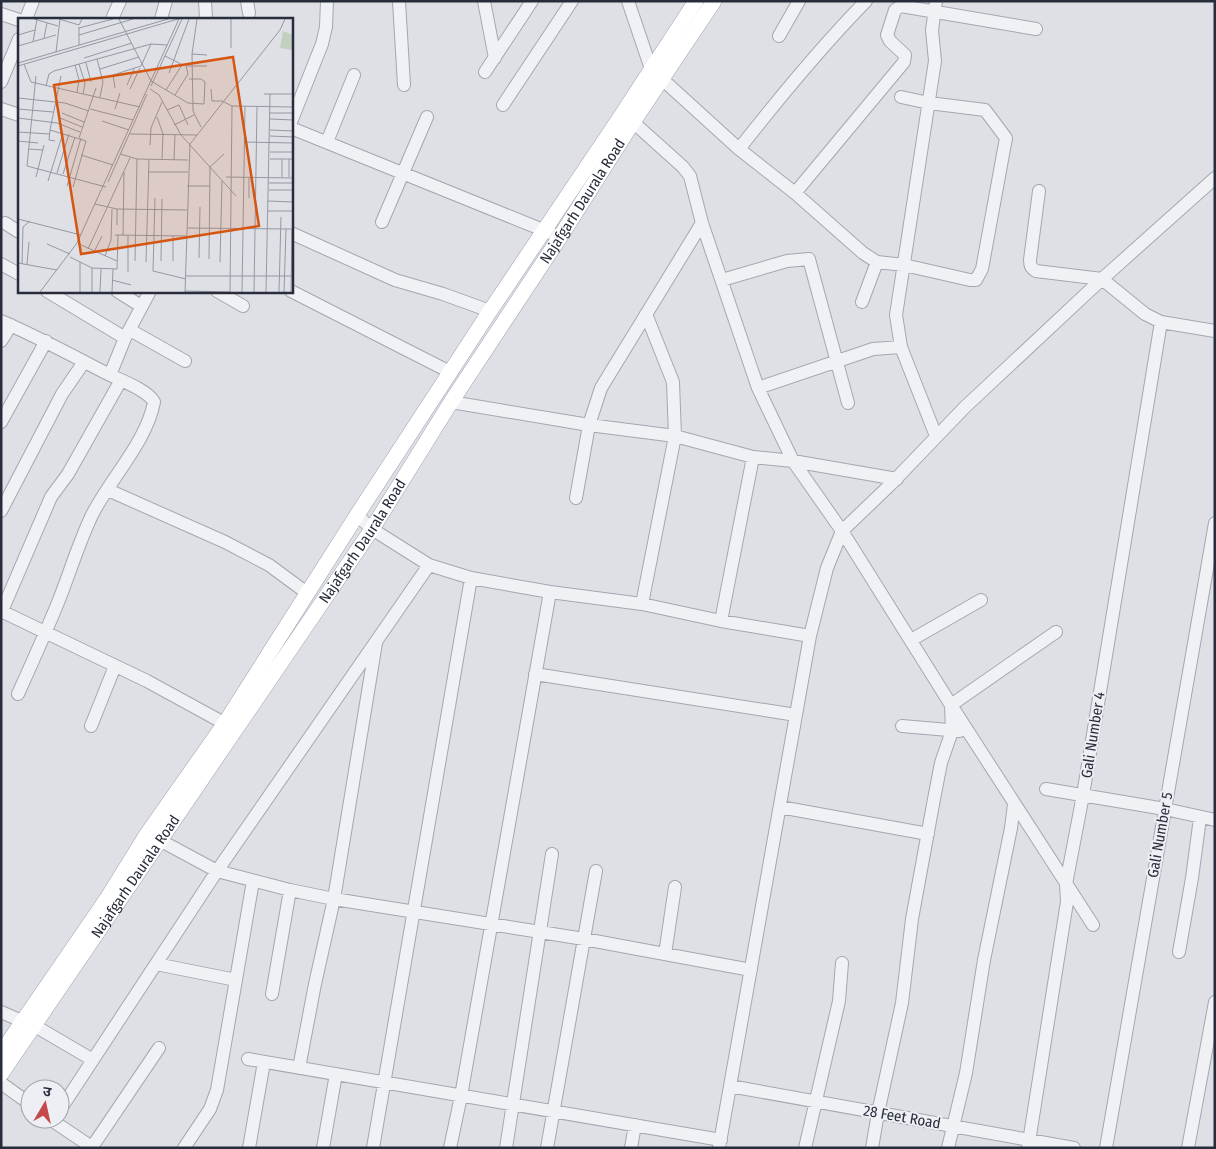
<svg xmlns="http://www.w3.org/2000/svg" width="1216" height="1149" font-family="'Fira Sans Condensed','Noto Sans Devanagari',sans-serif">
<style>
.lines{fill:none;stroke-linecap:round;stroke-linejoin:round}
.minor-casing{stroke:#a4a7b0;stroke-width:14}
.major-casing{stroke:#9ea3b1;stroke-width:16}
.minor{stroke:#f0f1f5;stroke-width:12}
.major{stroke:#fff;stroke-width:15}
.labels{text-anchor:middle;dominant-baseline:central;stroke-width:4;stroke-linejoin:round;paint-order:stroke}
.street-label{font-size:15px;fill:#282d3c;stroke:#edeff4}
.inset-road{fill:none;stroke:#9598a2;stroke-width:1}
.view{fill:#d55511;fill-opacity:0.15;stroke:#d55511;stroke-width:2.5}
.inset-edge{fill:none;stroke:#282d3c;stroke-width:2.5}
</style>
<rect width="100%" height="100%" fill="#dee0e6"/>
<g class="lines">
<!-- minor casing -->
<g class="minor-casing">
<path id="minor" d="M205 1 206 19
M247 1 249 13
M399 1 404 85
M484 1 495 58
M628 1 651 69 739 149 795 193 863 253 877 262 904 265 970 280H976L982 269 1006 138 985 110 929 103 901 97
M936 1 932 30 935 61 896 315 901 347 936 436
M1 14 19 20
M26 19 33 1
M112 19 120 1
M161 19 166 1
M779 36 799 1
M485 72 532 1
M1 82 19 39
M503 105 572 1
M1 109 19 115
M291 122 322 44 326 27 327 1
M633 122 683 167 690 176 702 223 758 388 793 461 842 531 951 705 1093 925
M291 128 553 234
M327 142 354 75
M739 149C779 98 820 48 866 1
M1039 191 1030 260C1030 266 1031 268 1036 271L1102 279 1145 314 1161 322 1215 331
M795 193 904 62 905 55 890 41 887 35 895 10 901 6 1036 29
M382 222 427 117
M5 223 19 232
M291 233 395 280 443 294 490 311
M1 264 19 274
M722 280 787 261 809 259 848 403
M47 291 125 338
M117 291 141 306
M217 291 243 306
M291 291 450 372
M862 302 877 262
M1 321C38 337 73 356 108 374 120 380 148 390 154 402 147 441 110 479 92 515 79 542 70 572 59 600 46 632 32 663 18 694
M130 330 185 361
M1 341 11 325
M110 375 125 338 150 291
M758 388 873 349 901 347
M451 402 589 425 675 436 753 457 793 461 897 479
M1 422 46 341
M108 490 225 542 269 565 307 593
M576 498 589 425 601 388 702 223
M1 511 62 394 84 362
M357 515 372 529 429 565 471 578 550 592 642 604 721 621 810 636
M642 604 675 436 673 382 646 314
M1 611 147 681 233 728
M1 613 51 497 68 474 121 380
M721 621 753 457
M911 640 981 600
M535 674 796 715
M91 726 115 666
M902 726 960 731
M1046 789 1165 809 1215 820
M780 807 928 834
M152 836 217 871 290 890 334 899 584 939 751 970
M1179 952 1192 878 1200 818
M665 954 675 887
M156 964 236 980
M272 994 290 890
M1 1012 24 1022
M35 1026 93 1060
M248 1059 721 1140
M299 1068 315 984 334 899 376 643
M1 1083 30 1104
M730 1086 1074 1148
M60 1110 217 871 429 565
M50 1119 93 1148
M92 1147 159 1048
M184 1148 210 1109 217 1090 253 881
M249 1148 264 1062
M323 1148 336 1074
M373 1148 471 578
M450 1148 461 1096 550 592
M506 1148 552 854
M547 1148 596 871
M631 1148 635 1125
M719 1148 810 636 827 568 842 531 891 484 965 407 1102 279 1215 178
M805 1148 839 1001 842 963
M872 1148 878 1113 902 1003 912 919 934 799 941 763 952 731 951 705 1056 632
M948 1148 966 1073 984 960 1011 828 1014 804
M1028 1148 1067 902 1066 884 1083 795 1161 322
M1106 1148 1215 523
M1188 1148 1215 1002"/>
</g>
<!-- major casing -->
<g class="major-casing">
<g id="major">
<path d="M1 1053 108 897 147 834 225 723 357 515 492 308 619 119 696 1"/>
<path id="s1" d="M1 1074 372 529 451 402 560 237 633 122 714 1"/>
</g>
</g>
<!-- minor -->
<use href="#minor" class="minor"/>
<!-- major -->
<use href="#major" class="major"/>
</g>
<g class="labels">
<!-- street labels -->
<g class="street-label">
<text stroke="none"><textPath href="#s1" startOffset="1049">Najafgarh Daurala Road</textPath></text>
<text stroke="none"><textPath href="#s1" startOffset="644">Najafgarh Daurala Road</textPath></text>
<text transform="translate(1093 735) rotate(-81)">Gali Number 4</text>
<text transform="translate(1160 835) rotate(-80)">Gali Number 5</text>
<text stroke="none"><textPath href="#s1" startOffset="239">Najafgarh Daurala Road</textPath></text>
<text transform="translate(902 1117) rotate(10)">28 Feet Road</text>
</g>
</g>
<!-- overview -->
<g transform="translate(18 18)">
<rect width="275" height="275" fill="#dee0e6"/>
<path d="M265 13 275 17V32L262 30Z" fill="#c2d0bf"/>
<path class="inset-road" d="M16 1 40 8M41 1 61 7 64 1M101 1 133 63 170 85 186 86 187 64 183 61H171M179 1 174 36 175 93 183 109M61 10 95 1M0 17 17 12M61 17 115 1M26 20 29 5M15 24 19 1M61 27V9M0 28 38 17M213 30V1M38 34 42 1M174 36 189 37M147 38 163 46M66 40 114 25M79 41 85 64 82 79M0 45 150 1M68 45 73 64M6 46 13 64 122 89M61 46 67 65 65 76M57 47 61 62 59 74M0 48 160 1M82 51 121 39M151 55 171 1M18 58 9 148 88 169M109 67 116 51M28 68 31 56 36 53 133 26M133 68 164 1M97 70 95 57 123 48 133 26 149 27M112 71 122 50M132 71 141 77 163 117 218 178M193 71 194 83H204L214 88 275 89M148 72 164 47M246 76H275M157 77 170 56 168 48H189M0 80 47 85 71 93M0 91 35 94M72 91 115 102M97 91 102 75M149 92 161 87 170 107M44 95 66 104M252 95H275M139 99 145 116 144 141M0 100 39 105 62 114M42 100 64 109M252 101 275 102M84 103 111 112M156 107 176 97M32 112 68 123 55 169M252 112 275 113M0 114 31 116M112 116 179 117M252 118 275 119M61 120 78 70M0 123 20 125M37 123 31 122 32 112 43 58M226 124 275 125M132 127 133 110 144 84M10 131 25 132M252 134H275M102 136 119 141 170 142M63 137 95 147M252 141H275M156 142 157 117M131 154H170M39 155 51 116M45 156 57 119M18 159 26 127M208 159 275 160M264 159V141M271 159V141M231 160V180M30 163 45 115M90 164 129 76M251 165H275M49 168 63 120M169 168H192M251 172H275M137 180 135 253 168 261M250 183 275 184M77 186 99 191 169 192M250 193H275M0 201 63 217M99 207V191M169 210 275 211M97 217 168 218M105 217 106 154M29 226 52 236M61 226 99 243M70 231 112 140M76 234 84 218M87 238 93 222 94 191M52 239 74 250 99 251 100 217M181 240 182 189M191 241 192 149 206 136M117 243 119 141M143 243 144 181M155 243V218M128 244 131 141M202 244 204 163M0 245 39 252M4 246 5 209 12 203M9 246 11 224M110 254V217M168 258H275M94 262 113 267M167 273 212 274M22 274 59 225 161 1M62 274V244M74 274V250M82 274 83 251M94 274 95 251M167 274 172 126 262 12 267 1M212 274 214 88M224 274 227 88M236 274 239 88M248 274 252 76M261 274 263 199M266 274 268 211M273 274 274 211"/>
<path class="view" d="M215 39 241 208 63 236 36 67Z"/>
<rect width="275" height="275" class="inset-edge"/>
</g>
<!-- border -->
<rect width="1216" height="1149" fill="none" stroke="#282d3c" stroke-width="5"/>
<!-- north arrow -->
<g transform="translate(45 1104) rotate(9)"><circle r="24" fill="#edeff4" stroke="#9ea1aa"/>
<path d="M0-4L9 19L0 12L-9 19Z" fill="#c5494c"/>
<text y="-8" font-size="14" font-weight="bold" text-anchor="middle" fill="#282d3c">उ</text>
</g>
</svg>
